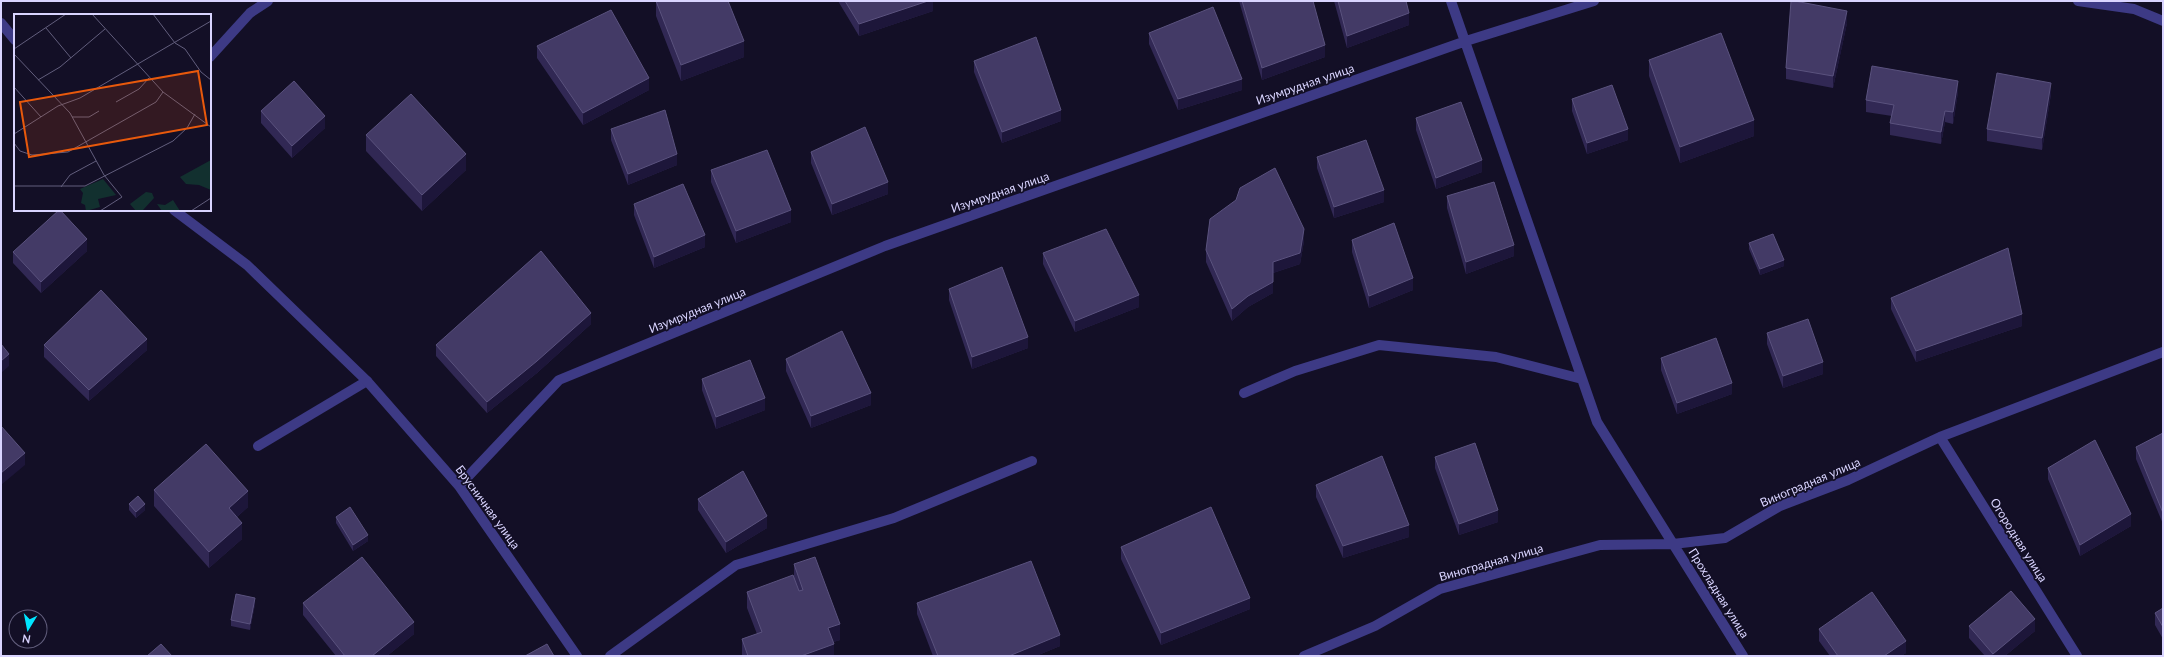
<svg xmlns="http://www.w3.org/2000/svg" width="2164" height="657" font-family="Lato,sans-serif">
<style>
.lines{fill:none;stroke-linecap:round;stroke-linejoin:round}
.service{stroke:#3d3a85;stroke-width:10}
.minor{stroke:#3d3a85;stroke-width:10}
.wall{fill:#312854}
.shaded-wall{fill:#1d163a}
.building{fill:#433a66;stroke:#5a527e}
.labels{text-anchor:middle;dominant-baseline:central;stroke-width:3.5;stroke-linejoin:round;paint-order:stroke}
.street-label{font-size:12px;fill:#d9d4ff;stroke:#130f26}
.inset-road{fill:none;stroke:#625e7d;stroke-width:1}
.view{fill:#e8590c;fill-opacity:0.15;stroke:#e8590c;stroke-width:2}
.inset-edge{fill:none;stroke:#d9d4ff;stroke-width:2}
</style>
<rect width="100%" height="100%" fill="#130f26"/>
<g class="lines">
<!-- service -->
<path class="service" d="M258 446 367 381"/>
<!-- minor -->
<path class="minor" d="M1451 1 1597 422 1743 656
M2078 1 2134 9 2163 21
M1 23 15 40
M210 57 250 13 268 1
M174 210 247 265 367 381 459 486 577 656
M1244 393 1295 371 1379 345 1496 357 1582 379
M1940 437 2077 656
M459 486 559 380 885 246 1466 41 1594 1
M610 656 736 565 894 518 1032 461
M1304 656 1375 626 1440 589 1600 545 1673 544 1725 538 1780 506 1848 480 1940 437 2163 352"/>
</g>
<!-- wall -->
<path class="wall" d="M656 1H728L744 57 681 81 656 16Z
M838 1H933V11L859 36Z
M1239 1H1313L1325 57 1262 80Z
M1334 1H1406L1409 25 1347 48Z
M1847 23 1833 88 1786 79V68Z
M1149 33 1242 90 1178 110 1149 44Z
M537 46 649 90 583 125 537 58Z
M1649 60 1754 136 1680 163 1649 76Z
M974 61 1061 121 1002 143 974 72Z
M1958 92 1953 124 1945 122 1941 144 1890 135V123L1892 116 1866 112V100Z
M2051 94 2042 150 1987 141V129Z
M1572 99 1628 140 1587 154 1572 111Z
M261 111 325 128 292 158 261 123Z
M1416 118 1482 172 1436 189 1416 130Z
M611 129 677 165 628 185 611 140Z
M366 135 466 170 422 211 366 151Z
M811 152 888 194 832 215 811 163Z
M1317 157 1384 202 1334 218 1317 168Z
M711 170 791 222 736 243 711 182Z
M1447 196 1514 256 1466 274 1447 208Z
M634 204 705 247 654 268 634 215Z
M1352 240 1413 290 1369 308 1352 252Z
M1304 241 1300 264 1273 273V293L1248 307 1232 321 1206 262V250Z
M1749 243 1784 266 1760 275 1749 249Z
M87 251 41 293 13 263V252Z
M1043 253 1139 307 1075 332 1043 264Z
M949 289 1028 348 972 369 949 300Z
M1891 298 2022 326 1916 362 1891 309Z
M591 324 537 373 487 413 436 356V345Z
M1767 333 1823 374 1783 388 1767 344Z
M44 345 147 350 89 401 44 357Z
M1661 358 1732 394 1677 414 1661 370Z
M786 359 871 405 811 428 786 371Z
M702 379 765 410 716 429 702 390Z
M2163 433V524L2136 459V447Z
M1435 457 1498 522 1459 535 1435 468Z
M2048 468 2131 526 2080 556 2048 479Z
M1316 485 1409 537 1343 558 1316 497Z
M154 490 248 507 237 517 242 539 209 568 154 506Z
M698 499 767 528 726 553 698 510Z
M129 504 145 510 136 518 129 510Z
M336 517 368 541 353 551 336 523Z
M1121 547 1250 609 1161 645 1121 559Z
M794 564 840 640 833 642 834 656H742V639L757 634 747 608V592L794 577Z
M303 603 414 634 387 656H336L303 615Z
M917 603 1060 646 1036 656H933L917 614Z
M255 604 250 630 231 626V620Z
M2163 608V639L2155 625V613Z
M1969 626 2035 631 2005 656H1985L1969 638Z
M1819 629 1906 653 1901 656H1830L1819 641Z"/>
<!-- shaded-wall -->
<path class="shaded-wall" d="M928 1H933V11L859 36V24Z
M1847 11V23L1833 88V76Z
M1409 13V25L1347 48V36Z
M744 41V57L681 81V65Z
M1325 45V57L1262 80V68Z
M649 78V90L583 125V113Z
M1242 79V90L1178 110V99Z
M1958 81V92L1953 124V112Z
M2051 83V94L2042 150V138Z
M1061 110V121L1002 143V132Z
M1945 111V122L1941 144V132Z
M325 116V128L292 158V146Z
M1754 120V136L1680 163V147Z
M1628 129V140L1587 154V143Z
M466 154V170L422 211V195Z
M677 154V165L628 185V174Z
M1482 160V172L1436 189V178Z
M888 182V194L832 215V204Z
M1384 190V202L1334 218V207Z
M791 210V222L736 243V231Z
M1304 229V241L1300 264 1273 273V262Z
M705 235V247L654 268V257Z
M87 239V251L41 293V282Z
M1514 245V256L1466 274V262Z
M1784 260V266L1760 275V269Z
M1413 278V290L1369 308V296Z
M1273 282V293L1248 307 1232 321V309L1248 296Z
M1139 295V307L1075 332V321Z
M591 313V324L537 373 487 413V402Z
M2022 314V326L1916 362V351Z
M1028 337V348L972 369V357Z
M147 339V350L89 401V390Z
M9 354V366L1 373V361Z
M1823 362V374L1783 388V376Z
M1732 383V394L1677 414V403Z
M871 393V405L811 428V416Z
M765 398V410L716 429V417Z
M25 453V465L1 485V473Z
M248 491V507L229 524V508Z
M145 504V510L136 518V512Z
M1498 510V522L1459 535V524Z
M2131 514V526L2080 556V545Z
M767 516V528L726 553V542Z
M242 523V539L209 568V552Z
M1409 525V537L1343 558V546Z
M368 535V541L353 551V545Z
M255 598V604L250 630V624Z
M1250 598V609L1161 645V633Z
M2035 619V631L2005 656H1993V654Z
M414 622V634L387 656H372Z
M840 624V640L828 644V628Z
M1060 635V646L1036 656H1009Z
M1906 641V653L1901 656H1884Z
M834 644V656H801Z"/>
<!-- building -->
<path class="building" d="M656 1H728L744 41 681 65Z
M845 1H928L859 24Z
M1242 1H1313L1325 45 1262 68Z
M1338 1H1406L1409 13 1347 36Z
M1791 1H1795L1847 11 1833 76 1786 68Z
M1213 7 1242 79 1178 99 1149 33Z
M611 10 649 78 583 113 537 46Z
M1721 33 1754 120 1680 147 1649 60Z
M1036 37 1061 110 1002 132 974 61Z
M1872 66 1958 81 1953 112 1945 111 1941 132 1890 123 1894 105 1866 100Z
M1997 73 2051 83 2042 138 1987 129Z
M294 81 325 116 292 146 261 111Z
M1612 85 1628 129 1587 143 1572 99Z
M411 94 466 154 422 195 366 135Z
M1461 102 1482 160 1436 178 1416 118Z
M665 110 677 154 628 174 611 129Z
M865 127 888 182 832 204 811 152Z
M1366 140 1384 190 1334 207 1317 157Z
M767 150 791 210 736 231 711 170Z
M1275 168 1304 229 1300 253 1273 262V282L1248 296 1232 309 1206 250 1210 219 1236 200 1240 188Z
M1494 182 1514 245 1466 262 1447 196Z
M683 184 705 235 654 257 634 204Z
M59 210H60L87 239 41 282 13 252Z
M1394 223 1413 278 1369 296 1352 240Z
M1106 229 1139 295 1075 321 1043 253Z
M1773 234 1784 260 1760 269 1749 243Z
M2008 248 2022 314 1916 351 1891 298Z
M541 251 591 313 537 361 487 402 436 345Z
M1002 267 1028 337 972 357 949 289Z
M101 290 147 339 89 390 44 345Z
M1808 319 1823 362 1783 376 1767 333Z
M842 331 871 393 811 416 786 359Z
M1716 338 1732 383 1677 403 1661 358Z
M1 344 9 354 1 361Z
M750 360 765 398 716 417 702 379Z
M1 426 25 453 1 473Z
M2163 433V513L2136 447Z
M2095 440 2131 514 2080 545 2048 468Z
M1475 443 1498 510 1459 524 1435 457Z
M206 444 248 491 229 508 242 523 209 552 154 490Z
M1382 456 1409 525 1343 546 1316 485Z
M743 471 767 516 726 542 698 499Z
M138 496 145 504 136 512 129 504Z
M350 507 368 535 353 545 336 517Z
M1211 507 1250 598 1161 633 1121 547Z
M362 557 414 622 372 656H345L303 603Z
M815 557 840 624 828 628 834 644 801 656H748L742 639 762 632 747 592 793 575 799 591 803 590 794 564Z
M1031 561 1060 635 1009 656H938L917 603Z
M2011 591 2035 619 1993 654 1969 626Z
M1872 592 1906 641 1884 656H1838L1819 629Z
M236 594 255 598 250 624 231 620Z
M2163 608V627L2155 613Z
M161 644 172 656H147Z
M547 644 554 656H525Z"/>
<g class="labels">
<!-- street labels -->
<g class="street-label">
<text transform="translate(1305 84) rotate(-19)">Изумрудная улица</text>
<text transform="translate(1000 192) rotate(-19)">Изумрудная улица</text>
<text transform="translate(697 310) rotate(-22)">Изумрудная улица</text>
<text transform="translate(1810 482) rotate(-23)">Виноградная улица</text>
<text transform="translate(488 507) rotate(54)">Брусничная улица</text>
<text transform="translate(2019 540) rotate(58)">Огородная улица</text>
<text transform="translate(1491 562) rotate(-16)">Виноградная улица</text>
<text transform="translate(1719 593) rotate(58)">Прохладная улица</text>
</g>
</g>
<!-- overview -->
<g transform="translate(14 14)">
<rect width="197" height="197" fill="#130f26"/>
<path d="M197 146V176L185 171 172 170 166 163ZM89 165 102 181 84 185 86 193 72 197 71 191 67 189 69 179 66 175ZM132 178 138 179 140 184 129 196 122 197 116 190ZM159 186 166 197H148L143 190 151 191Z" fill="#12302f"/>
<path class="inset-road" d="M78 0 149 78 197 113M139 0 161 29 171 35 187 58 197 66M32 14 57 44M0 35 52 0M0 40 56 99 90 161 108 183 86 197M24 66 46 53 91 15M0 73 27 103M102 88 125 75 135 64M58 103H75L85 97M0 120 44 92 66 84 197 7M0 129 6 137 18 141 54 138 142 88 149 78M0 172H71L159 127 173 114 181 100M47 173 56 161 82 147M177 197 197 184"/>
<path class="view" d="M184 57 193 111 15 143 6 88Z"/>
<rect width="197" height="197" class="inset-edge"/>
</g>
<!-- border -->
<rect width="2164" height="657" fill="none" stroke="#d9d4ff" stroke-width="4"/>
<!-- north arrow -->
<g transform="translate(28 629) rotate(190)"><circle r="19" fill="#130f26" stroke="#625e7d"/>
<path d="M0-3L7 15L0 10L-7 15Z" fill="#00e5ff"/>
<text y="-6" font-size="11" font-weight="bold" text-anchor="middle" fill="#d9d4ff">N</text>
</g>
</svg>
